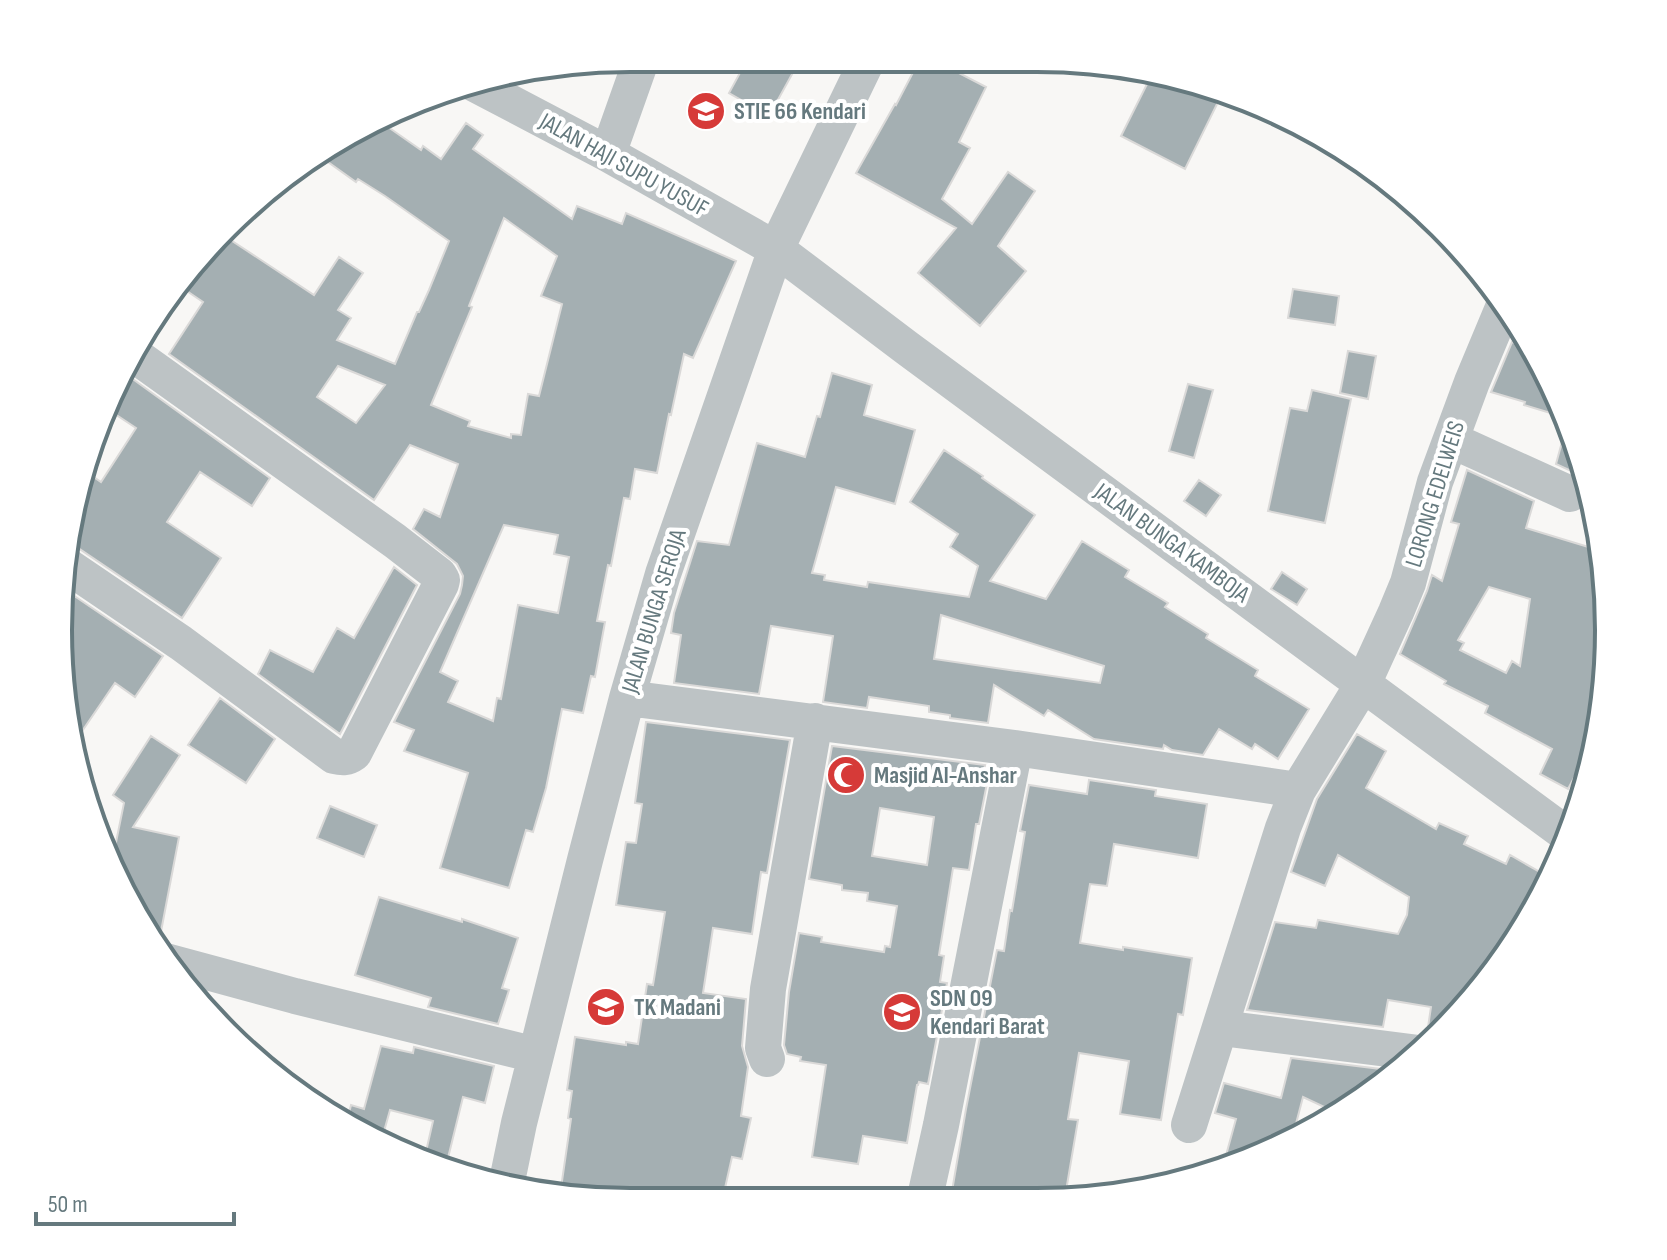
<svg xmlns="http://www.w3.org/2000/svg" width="1667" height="1260" font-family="'Sofia Sans Condensed',sans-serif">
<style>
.building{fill:#a4afb2;stroke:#dad9d8;stroke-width:2;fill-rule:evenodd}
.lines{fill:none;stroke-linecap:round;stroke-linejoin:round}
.minor{stroke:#bdc3c5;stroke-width:36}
.labels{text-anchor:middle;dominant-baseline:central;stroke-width:8;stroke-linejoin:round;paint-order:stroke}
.poi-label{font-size:24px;font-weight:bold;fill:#65797e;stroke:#fff;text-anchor:start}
.street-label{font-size:24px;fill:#65797e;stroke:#fff}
.rim{fill:none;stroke:#65797e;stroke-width:4}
</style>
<rect width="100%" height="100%" fill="#f8f7f5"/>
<!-- building -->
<path class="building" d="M748 58H801L769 116 729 93Z
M920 59H932L986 87 959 142 970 148 942 199 972 224 1008 172 1035 191 998 246 1026 271 980 326 918 273 956 228 856 173 895 104 896 105Z
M1153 72 1185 78 1222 94 1185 169 1121 136Z
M378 120 421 150 423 146 441 159 466 123 483 135 473 149 572 219 577 206 622 224 626 213 736 261 693 358 684 354 671 415 669 414 657 473 635 469 630 499 624 498 611 566 608 565 597 621 605 622 595 677 591 676 583 713 562 709 546 788 533 832 526 830 509 888 440 868 468 773 404 751 414 730 394 722 460 594 462 585 463 576 457 564 413 529 424 509 440 517 458 464 410 445 374 500 169 354 203 302 181 287 220 233 314 295 339 257 363 273 338 310 351 318 337 340 395 364 417 312H419L429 290 449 241 385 196 358 179 356 182 321 157 328 147 344 135ZM504 218 557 256 541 296 562 304 539 396 528 394 521 435 511 434V438L468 426 470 421 431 405 472 307 469 306ZM338 366 385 385 356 423 317 397ZM504 525 558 535 554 554 569 557 558 613 518 605 501 699 497 698 493 721 448 702 458 681 440 672Z
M1293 289 1339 296 1335 325 1288 318Z
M1512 342 1531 348 1567 418 1524 405 1525 402 1491 392Z
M1348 351 1376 356 1368 399 1340 393Z
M123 372 270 478 252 506 200 472 167 522 221 558 182 618 78 548 67 544 69 518 85 471 101 482 136 428 106 408 114 385Z
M832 373 872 385 864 415 915 430 895 504 836 487 812 573 825 575 824 580 867 587 868 582 969 597 978 566 950 547 958 534 910 502 944 450 983 476 982 478 1035 515 990 581 1046 599 1082 541 1129 570 1125 577 1168 603 1165 607 1208 634 1206 638 1258 670 1255 676 1309 709 1278 759 1255 744 1252 749 1219 729 1203 755 1172 750 1164 745 1163 749 1094 739 1048 710 1044 716 994 685 988 723 950 718V715L929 712V706L869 697 867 708 823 702 833 636 771 626 759 694 674 683 681 635 671 633 674 613 697 541 729 545 757 443 805 457 817 416 820 417ZM941 615 1104 666 1100 683 934 659Z
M1188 384 1213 390 1194 458 1169 451Z
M1312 390 1351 399 1325 523 1268 511 1290 408 1307 411Z
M1568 420 1576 446 1586 478 1556 464Z
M1467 470 1534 501 1526 528 1595 549 1594 555 1602 557 1609 630 1600 720 1585 757 1568 789 1540 774 1552 749 1485 713 1488 706 1444 684 1446 681 1400 654 1427 591 1432 575 1442 581 1459 524 1451 522ZM1489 587 1530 599 1520 666 1512 661 1506 673 1460 650 1464 643 1458 640Z
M1199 480 1221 495 1206 516 1184 501Z
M394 567 417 585 340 734 258 674 270 650 313 672 337 628 354 638Z
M1282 572 1307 589 1297 605 1271 589Z
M64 589 163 656 135 697 115 683 74 743 59 667Z
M220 698 275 739 246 783 188 745Z
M646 722 790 740 767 873 761 872 752 934 713 928 703 993 746 999 742 1046 748 1067 741 1116 751 1118 742 1159 732 1157 723 1197H621L561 1188 571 1119 568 1118 572 1091 567 1090 575 1037 626 1045V1042L638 1044 647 984 653 985 665 912 616 905 626 842 636 843 642 804 635 803Z
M1357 734 1386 751 1366 788 1436 829 1439 823 1468 836 1464 844 1506 864 1510 855 1545 875 1544 878 1549 880 1513 947 1442 1034 1435 1040 1427 1034 1431 1007 1388 1000 1383 1027 1247 1010 1275 922 1316 928 1318 920 1398 934 1407 915 1409 897 1338 855 1325 886 1291 872 1317 799Z
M151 736 180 755 133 827 179 837 159 942 153 945 112 862 124 803 113 795Z
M832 746 985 765 983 777 988 778 979 824H976L969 870 953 868 939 955 944 956 940 982 947 983 928 1084 919 1082 918 1085H917L907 1143 863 1136 858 1164 812 1157 826 1065 800 1061 801 1057 787 1054 784 1045 789 992 799 933 822 937 821 942 884 952 885 946 890 947 897 906 867 901 868 893 842 890V885L809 879ZM880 808 934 817 927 865 872 856Z
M1089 780 1156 790 1155 796 1207 804 1198 858 1114 844 1107 886 1090 884 1080 943 1123 950V947L1192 958 1183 1015 1178 1014 1161 1120 1120 1114 1129 1061 1079 1053 1068 1119 1078 1120 1065 1197H951L966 1109 997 950 1004 951 1010 910 1012 911 1025 832 1020 831 1029 785 1087 794Z
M330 806 377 825 364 857 317 838Z
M379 897 462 922V919L518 938 502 988 509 990 498 1024 428 1007 431 998 355 975Z
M381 1046 413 1053 414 1047 494 1066 485 1103 463 1097 447 1162 425 1156 433 1121 390 1110 381 1142 346 1126 351 1105 364 1109Z
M1291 1058 1397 1071 1355 1105 1339 1114 1303 1097 1292 1139 1255 1159 1225 1167 1227 1159H1225L1236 1119 1215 1113 1224 1083 1281 1098Z"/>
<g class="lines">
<!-- minor -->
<path class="minor" d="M471 82 608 154 776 249 907 348 1569 836
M608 154 642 58
M1451 440 1570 494
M66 565 181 643 334 756C343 758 347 758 354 753L441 584 442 580 439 575 395 541 133 354
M627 698 1015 748
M166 961 295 996 536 1055
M1221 1028 1419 1053
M767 1059 763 1048 768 989 815 721
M1189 1125 1283 828 1298 790 1363 684 1396 612 1408 583 1435 482 1472 382 1505 303
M506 1186 519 1123 585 860 627 698 663 574 776 249 868 59
M925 1197 941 1125 1015 748 1298 790"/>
</g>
<!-- icons -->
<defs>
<g id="university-disc" transform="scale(2)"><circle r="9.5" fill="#d63a38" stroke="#fff"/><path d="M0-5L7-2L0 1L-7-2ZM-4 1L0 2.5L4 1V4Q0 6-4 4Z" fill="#fff"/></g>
<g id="mosque-disc" transform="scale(2)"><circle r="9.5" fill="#d63a38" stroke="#fff"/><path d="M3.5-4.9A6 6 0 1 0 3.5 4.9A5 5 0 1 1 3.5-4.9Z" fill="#fff"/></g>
<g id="school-disc" transform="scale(2)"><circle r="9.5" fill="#d63a38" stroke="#fff"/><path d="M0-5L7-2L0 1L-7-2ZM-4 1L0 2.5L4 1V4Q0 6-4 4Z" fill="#fff"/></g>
</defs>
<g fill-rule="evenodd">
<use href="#university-disc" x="706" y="111"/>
<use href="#mosque-disc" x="846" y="775"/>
<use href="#school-disc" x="606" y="1007"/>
<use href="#school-disc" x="902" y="1012"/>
</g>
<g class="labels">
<!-- poi labels -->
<g class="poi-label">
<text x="734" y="111">STIE 66 Kendari</text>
<text x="874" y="775">Masjid Al-Anshar</text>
<text x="930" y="998">SDN 09<tspan x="930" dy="28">Kendari Barat</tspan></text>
<text x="634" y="1007">TK Madani</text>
</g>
<!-- street labels -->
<g class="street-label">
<text transform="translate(624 165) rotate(29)">JALAN HAJI SUPU YUSUF</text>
<text transform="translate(1435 494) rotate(-73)">LORONG EDELWEIS</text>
<text transform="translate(1172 543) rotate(36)">JALAN BUNGA KAMBOJA</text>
<text transform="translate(654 611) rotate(-73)">JALAN BUNGA SEROJA</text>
</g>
</g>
<!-- crop -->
<path d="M0 0H1667V1260H0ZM630 72H1037A558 558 0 0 1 1595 630V630A558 558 0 0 1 1037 1188H630A558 558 0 0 1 72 630V630A558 558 0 0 1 630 72Z" fill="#fff" fill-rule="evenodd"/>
<path class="rim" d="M630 72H1037A558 558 0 0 1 1595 630V630A558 558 0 0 1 1037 1188H630A558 558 0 0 1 72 630V630A558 558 0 0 1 630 72Z"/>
<!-- scale -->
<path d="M36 1212v12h198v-12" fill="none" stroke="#65797e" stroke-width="4"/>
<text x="48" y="1212" font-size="24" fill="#65797e" stroke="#ffffff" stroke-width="6" paint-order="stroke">50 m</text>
</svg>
